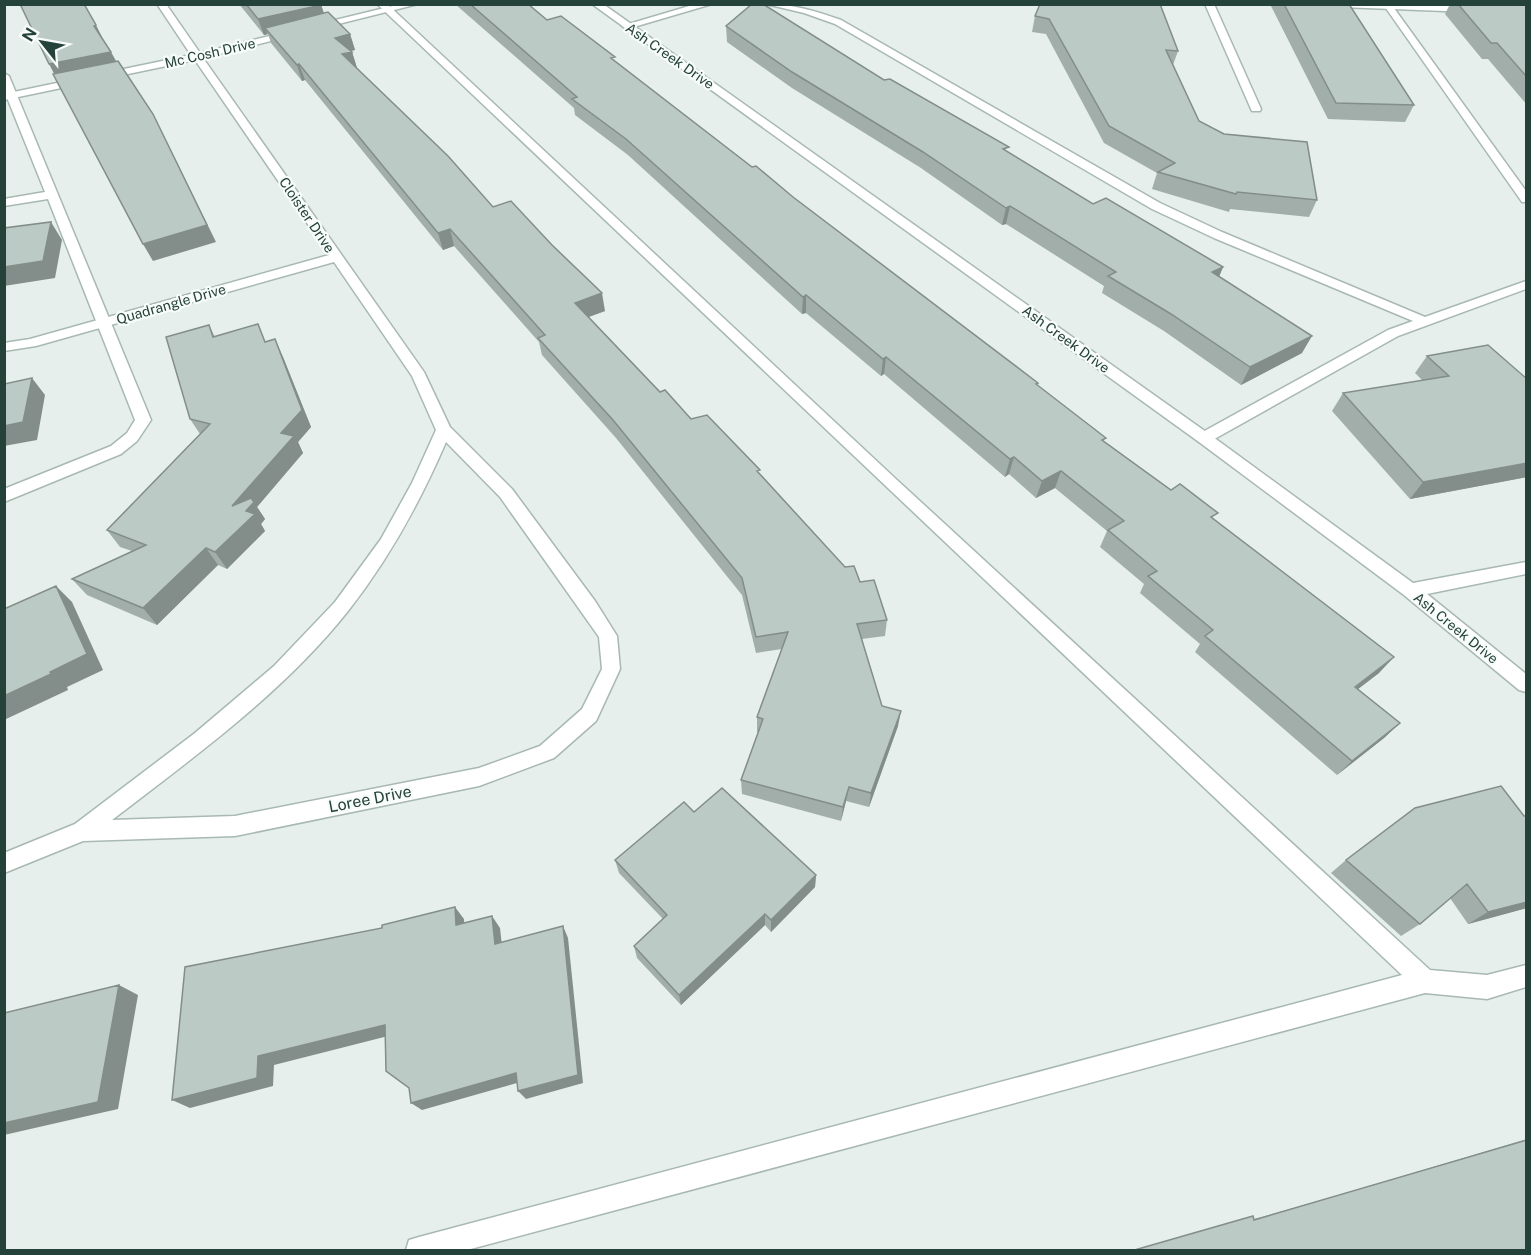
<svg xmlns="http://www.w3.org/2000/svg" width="1531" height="1255" font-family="'Public Sans',sans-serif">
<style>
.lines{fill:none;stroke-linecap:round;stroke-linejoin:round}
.service-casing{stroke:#a8b8b2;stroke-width:3}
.minor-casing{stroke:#a8b8b2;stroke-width:3}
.service{fill:#fff;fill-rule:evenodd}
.minor{fill:#fff;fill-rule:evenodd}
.wall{fill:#a1aea9}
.shaded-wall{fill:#838d89}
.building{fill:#bbcac4;stroke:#838d89;stroke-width:1.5}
.labels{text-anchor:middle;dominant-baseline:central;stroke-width:4.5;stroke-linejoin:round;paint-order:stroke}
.far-street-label{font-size:14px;fill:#24423a;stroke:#f7fbf9}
.street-label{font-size:16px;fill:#24423a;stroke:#f7fbf9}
</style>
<rect width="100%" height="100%" fill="#e6efeb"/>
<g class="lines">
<!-- service casing -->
<g class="service-casing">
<path id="service" d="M377 4H387L897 480 1430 970 1487 975 1526 965V987L1487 999 1425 993 467 1250H406L409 1240 419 1237 1402 975Z
M696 4H712L627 29 622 26Z
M766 4C793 4 816 11 841 20L1160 203 1222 232 1425 317 1526 281V289L1398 336 1209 442H1199L1196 438 1199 434 1388 330 1413 321 1214 238 1152 209 835 24 804 13Z
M1383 4H1391L1526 191V202H1522Z
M4 73 9 76 151 420 137 441 121 454 4 502V489L111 446 127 433 135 420 48 199 4 206V199L45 192 4 90Z"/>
</g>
<!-- minor casing -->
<g class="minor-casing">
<path id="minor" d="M157 4H166L200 53 401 4H418L203 58 424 372 450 427 512 489 595 601 617 636 620 669 596 721 554 758 479 786 235 836 83 841 4 873V853L75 824 195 733 274 666 335 602 381 539 412 483 436 430 412 376 334 262 36 346 4 351V343L30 339 329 255 195 60 4 100V94L191 55ZM446 442 500 497 599 637 602 669 582 709 540 746 479 768 235 816 112 820C194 757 283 693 348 611 389 559 420 502 446 442Z
M592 4H603L1209 434 1413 583 1526 562V574L1427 594 1526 674V692L1519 690 1404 595 1199 442Z
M1205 4H1214L1261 109 1260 111H1252L1251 109Z
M1336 4 1471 6 1476 9 1471 12 1340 7Z"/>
</g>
<!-- service -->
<use href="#service" class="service"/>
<!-- minor -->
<use href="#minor" class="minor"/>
</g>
<!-- wall -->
<path class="wall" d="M239 4H321L324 13 350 34 355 50 350 51 352 52 357 68 493 207 605 311 588 317 660 392 760 475 845 567 860 582 887 620 885 636 862 639 882 706 898 726 869 807 846 801 841 821 742 794 741 780 758 732H757V717L782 649 756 653 742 595 616 438 542 355 539 342 454 246 443 250 305 80 302 81 271 43 268 34 264 35Z
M455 4H528L547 20 616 62 752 167 793 197 1038 383 1037 385 1104 442 1171 490 1214 519 1379 673 1358 689 1400 723 1384 738 1337 775 1195 652 1200 644 1140 593 1144 584 1100 547 1107 531 1055 488 1036 498 1009 474 1005 477 884 374 881 376 806 313 802 314 628 155 575 115 574 108Z
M1040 4 1178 51 1173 65 1199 121 1317 200 1309 217 1230 209 1229 212 1152 189 1157 173 1104 143 1046 34 1032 32 1035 16Z
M1270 4H1349L1414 105 1405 122 1328 119Z
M1450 4 1527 7V105L1488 59H1482L1445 14Z
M726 26 884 80 1008 153 1093 204 1223 267 1219 277 1302 353 1241 385 1164 331 1102 293 1104 286 1006 224 1002 225 921 168 792 88 727 42Z
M209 325 215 337 267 342 283 357 311 427 298 442 303 453 257 507 265 519 261 524 265 531 227 569 218 565 157 625 87 595 72 579 132 551 120 547 107 530 200 434 190 419Z
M1427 356 1527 379V477L1410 499 1332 411 1343 393 1423 381 1415 373Z
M694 812 816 875 815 887 771 932 765 925 681 1005 637 958 634 946 663 919 619 873 615 860Z
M1527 816V908L1468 924 1450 898 1420 924 1401 936 1331 873 1346 860Z
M1527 1139V1251L1254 1219 1346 1193Z"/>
<!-- shaded-wall -->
<path class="shaded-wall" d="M321 5 326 20 265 28 268 34 264 35 258 19Z
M96 25 104 41 94 26Z
M350 34 355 50 341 53 335 38Z
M111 52 120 68 58 81 49 64Z
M352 52 357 68 342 54Z
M299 64 305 80 302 81 297 65Z
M161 130 216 242 153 261 143 244Z
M1010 206 1006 224 1002 225 1006 208Z
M51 222 62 240 55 278 4 286V267Z
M450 229 454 246 443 250 438 233Z
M1223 267 1216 284 1212 272Z
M602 293 605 311 578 321 575 303Z
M806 295V313L802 314 803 297Z
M1312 336 1302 353 1241 385 1250 367Z
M275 339 283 357 311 427 298 442 303 453 257 507 265 519 261 524 265 531 227 569 215 552 232 506 281 433Z
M886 357 884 374 881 376 883 359Z
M32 378 45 395 37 440 4 446V426Z
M1014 457 1009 474 1005 477 1010 459Z
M1527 463V477L1410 499 1423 482Z
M1061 471 1055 488 1036 498 1042 481Z
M206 548 218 565 157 625 143 608Z
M56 586 72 602 103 670 67 687 68 690 4 720V696L50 672Z
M1394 657 1379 673 1341 702 1355 687Z
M901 711 898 726 869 807 871 793Z
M1400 723 1384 738 1337 775 1352 761Z
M849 787 846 801 841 821 843 807Z
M816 875 815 887 771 932V920Z
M1527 902V908L1468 924 1488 912Z
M455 907 464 919 465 936 456 925Z
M765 914V925L681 1005 679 995Z
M492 916 500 928 503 955 495 944Z
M563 926 568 938 583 1083 526 1099 518 1091Z
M119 985 138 995 118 1109 4 1135V1123Z
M385 1025 396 1034 274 1065 273 1086 190 1108 172 1100 258 1056Z
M516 1073 524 1081 422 1110 411 1103Z"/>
<!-- building -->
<path class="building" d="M20 4H84L96 25 94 26 111 52 49 64Z
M246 4H321V5L258 19Z
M470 4H528L547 20 561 16 615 57 611 58 752 167 756 166 793 197 1038 383 1036 384 1106 438 1102 440 1171 490 1180 484 1218 513 1211 517 1394 657 1355 687 1400 723 1352 761 1205 636 1213 630 1148 576 1157 571 1108 530 1124 521 1061 471 1042 481 1014 457 1010 459 886 357 883 359 806 295 803 297 626 139 572 99 577 97Z
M752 4H763L884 80 890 79 1009 147 1003 149 1093 204 1106 198 1223 267 1212 272 1312 336 1250 367 1171 314 1108 276 1116 272 1010 206 1006 208 923 152 792 72 726 26Z
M1040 4H1160L1178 51 1166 50 1199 121 1224 134 1307 142 1317 200 1237 192 1236 194 1158 172 1175 163 1109 126 1049 19 1035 16Z
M1284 4H1349L1414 105 1336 103Z
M1458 4H1524L1527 7V77L1497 43H1491Z
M328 12 350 34 335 38 352 52 342 54 448 156 493 207 511 201 552 245 602 293 575 303 660 392 665 390 691 419 707 415 760 470 757 471 845 567 854 566 860 582 874 580 887 620 857 624 882 706 901 711 871 793 849 787 843 807 741 780 763 719 757 717 788 632 756 637 742 578 613 420 538 338 545 335 450 229 438 233 299 64 297 65 265 28Z
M118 61 153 114 207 225 143 244 53 74Z
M51 222 43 261 4 267V228Z
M258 324 265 342 275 339 302 410 281 433 294 436 232 506 251 498 254 502 246 511 255 514 215 552 206 548 143 608 72 579 146 545 107 530 210 424 190 419 166 337 209 325 213 337Z
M1488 345 1527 379V463L1423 482 1343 393 1449 376 1427 356Z
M32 378 23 422 4 426V384Z
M56 586 87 654 50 672 51 674 4 696V609Z
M1501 786 1524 816H1527V902L1488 912 1467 884 1420 924 1346 860 1415 808Z
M722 788 816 875 771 920 765 914 679 995 634 946 667 915 615 860 684 802 694 812Z
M455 907 456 925 492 916 495 944 563 926 578 1075 518 1091 516 1073 411 1103 409 1088 386 1071 385 1025 258 1056 257 1078 172 1100 185 967 382 928V925Z
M119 985 98 1102 4 1123V1013Z
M1527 1140V1251H1131L1253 1216 1254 1220Z"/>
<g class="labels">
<!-- far-street labels -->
<g class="far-street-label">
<text transform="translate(210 53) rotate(-13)">Mc Cosh Drive</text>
<text transform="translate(670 56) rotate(35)">Ash Creek Drive</text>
<text transform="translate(307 215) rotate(56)">Cloister Drive</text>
<text transform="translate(171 304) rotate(-16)">Quadrangle Drive</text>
<text transform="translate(1066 339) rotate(36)">Ash Creek Drive</text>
<text transform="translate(1456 628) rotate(39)">Ash Creek Drive</text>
</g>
<!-- street labels -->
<g class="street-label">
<text transform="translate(370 799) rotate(-11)">Loree Drive</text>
</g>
</g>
<!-- border -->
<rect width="1531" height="1255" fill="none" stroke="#24423a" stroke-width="12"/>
<!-- north arrow -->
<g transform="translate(42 42) rotate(301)" stroke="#f7fbf9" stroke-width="4.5" paint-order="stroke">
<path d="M0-4.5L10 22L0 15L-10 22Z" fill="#24423a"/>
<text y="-9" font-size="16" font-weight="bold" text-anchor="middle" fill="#24423a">N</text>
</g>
</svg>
